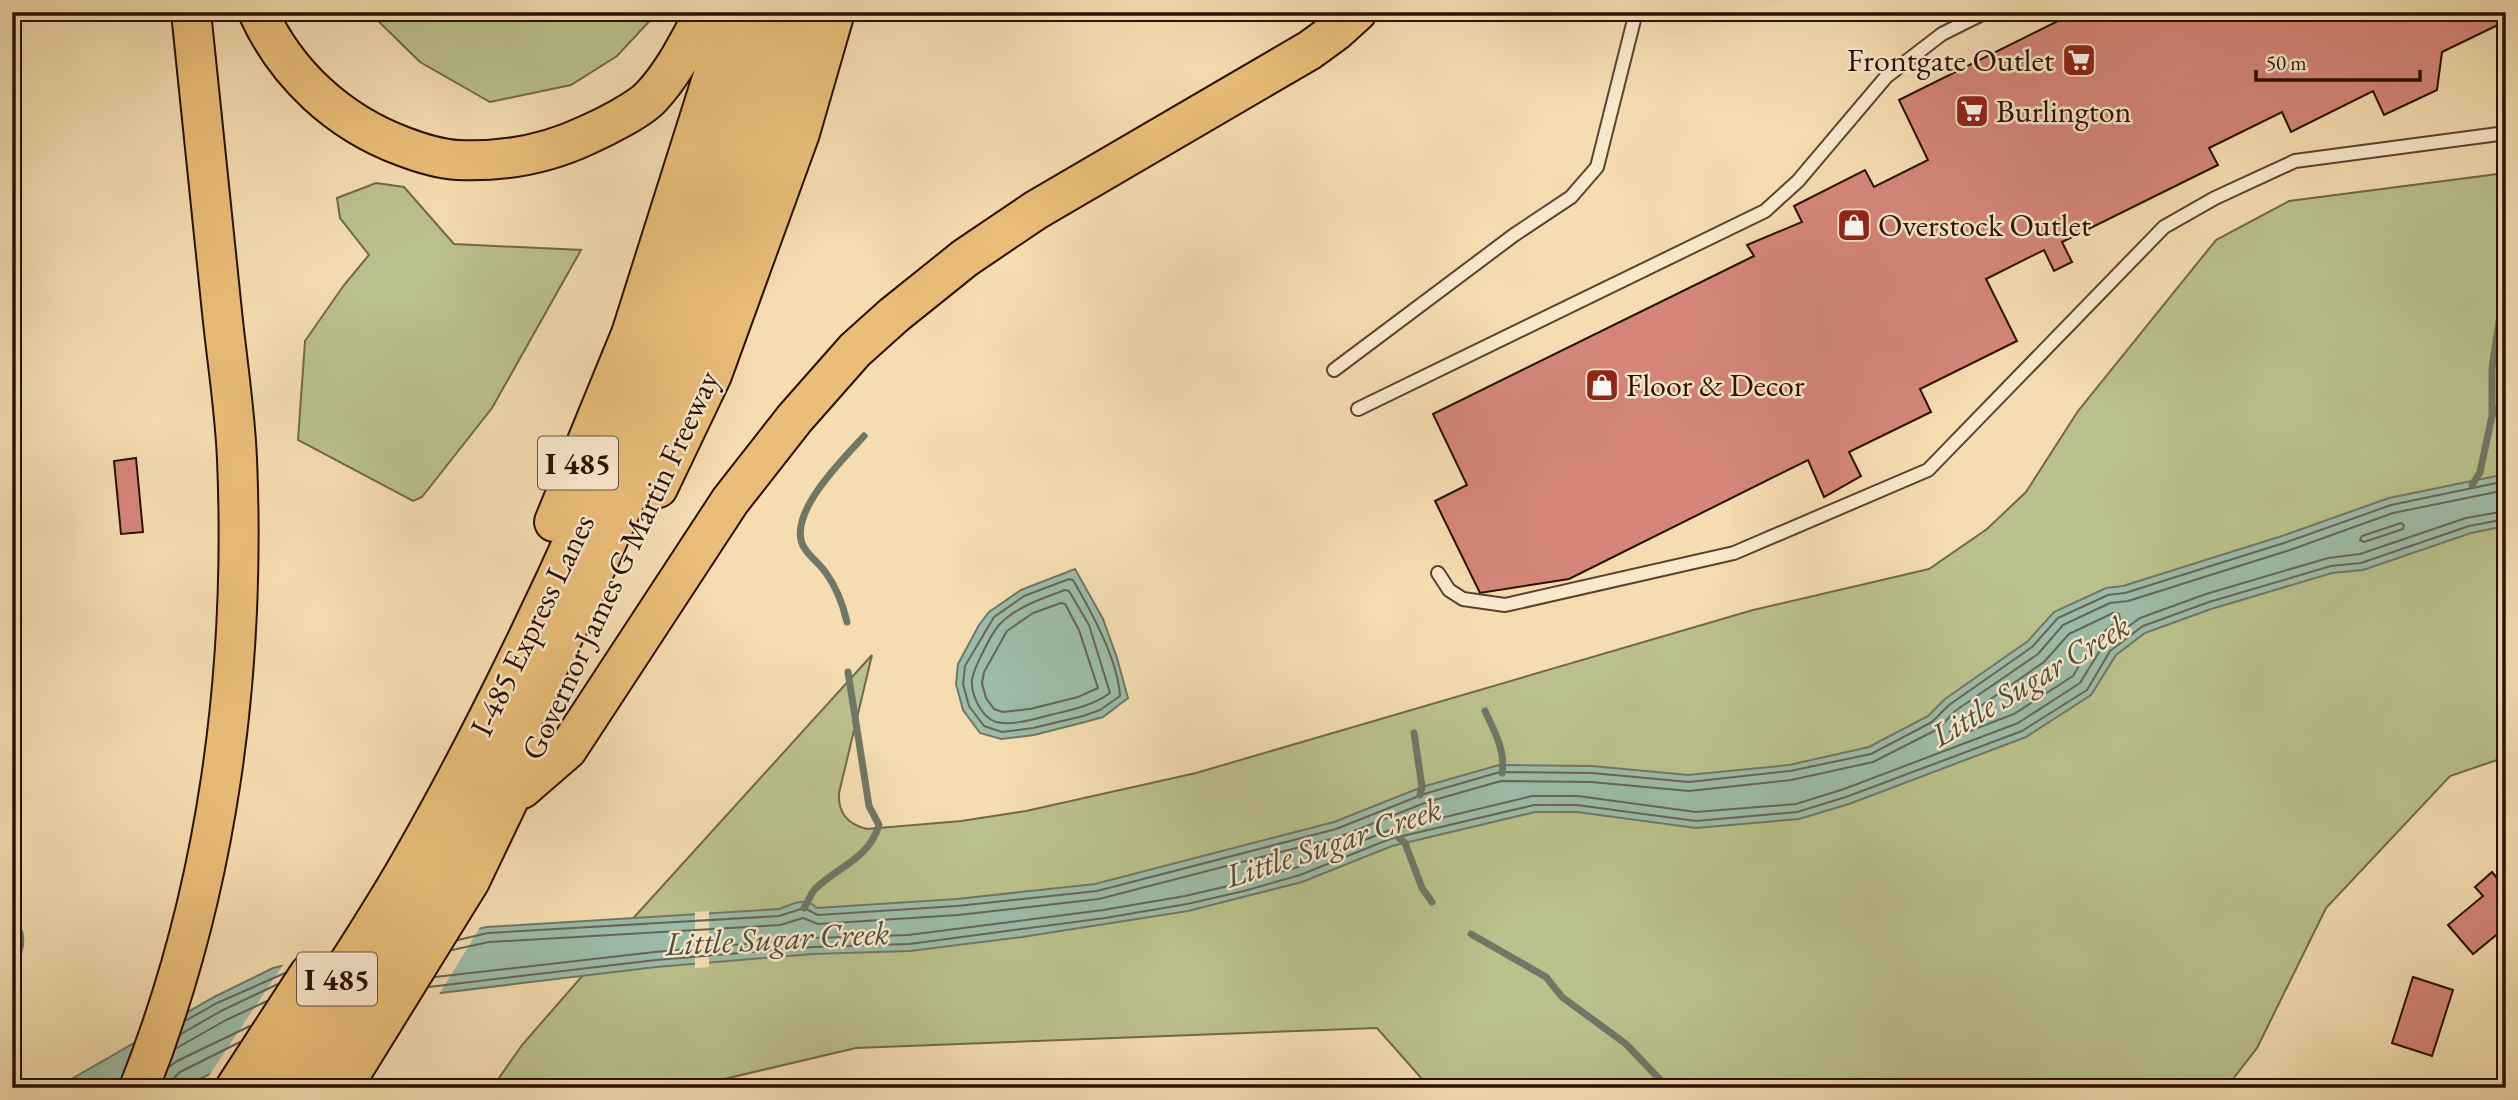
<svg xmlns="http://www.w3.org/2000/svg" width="2518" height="1100" font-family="'EB Garamond',serif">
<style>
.green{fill:#bbc18c;stroke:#726848;stroke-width:2}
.water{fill:#9dbca8;stroke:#6f7766;stroke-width:2}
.pier{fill:#f5ddb1}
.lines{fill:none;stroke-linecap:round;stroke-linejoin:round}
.shore{stroke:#646656;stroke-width:2}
.stream{stroke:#6f7766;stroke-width:7}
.building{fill:#d58679;stroke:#2a0f04;stroke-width:2}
.service-casing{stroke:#5d422f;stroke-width:16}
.motorway-casing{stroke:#2a0f04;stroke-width:42}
.service{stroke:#f8e9cc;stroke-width:12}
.motorway{stroke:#eabe78;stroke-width:38}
.labels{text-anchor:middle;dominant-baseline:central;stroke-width:5;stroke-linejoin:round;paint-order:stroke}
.shield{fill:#f8e9cc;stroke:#685040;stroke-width:2}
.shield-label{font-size:30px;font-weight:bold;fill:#2a0f04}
.poi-label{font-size:32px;fill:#2a0f04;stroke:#f8e9cc;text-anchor:start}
.street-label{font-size:32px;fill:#2a0f04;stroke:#f8e9cc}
.water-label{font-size:33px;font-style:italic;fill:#524c3d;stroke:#f8e9cc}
</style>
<rect width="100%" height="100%" fill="#f5ddb1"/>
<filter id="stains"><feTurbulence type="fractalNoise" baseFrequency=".00286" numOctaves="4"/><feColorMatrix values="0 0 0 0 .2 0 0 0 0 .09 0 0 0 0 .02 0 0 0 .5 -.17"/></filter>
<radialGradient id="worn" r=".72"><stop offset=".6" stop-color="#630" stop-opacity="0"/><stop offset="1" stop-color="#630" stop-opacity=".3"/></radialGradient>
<!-- green -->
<path class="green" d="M369 12H658L617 56 571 85 490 102 420 62Z
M2506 173V757L2450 776 2326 908 2257 1048 2226 1088H1430L1377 1028 856 1048 686 1088H492L522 1045 618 935 872 655 839 793C838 813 847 824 867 829L961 821 1026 811 1196 773 1753 610 1929 569 1987 529 2026 492 2078 411 2216 240 2289 201Z
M376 183 404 187 454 244 581 250 492 408 422 497 413 501 298 440 305 341 344 285 369 255 340 218 337 198Z"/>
<!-- water -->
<path class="water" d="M2506 474V526L2471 533 2363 570 2332 573 2211 609 2145 633 2116 655 2091 695 2026 737 1849 804 1799 819 1696 828 1577 812H1535L1392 846 1302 882 1188 911 1022 937 910 951 813 954 656 967 424 995 238 1060 182 1088H56L214 997 273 968 332 954 419 941 487 927 779 909C793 904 805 896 817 908L957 899 1095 884 1334 822 1422 787 1499 765 1592 766 1688 775 1789 765 1869 747 1928 716 1945 699 2028 641 2054 612 2106 588 2123 586 2285 535 2389 498Z
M1075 569 1103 619 1117 658 1128 698 1103 717 1085 722 1034 735 1001 739 980 733 963 710 956 684 958 664 979 625 989 612 1021 590Z
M12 924 22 931C26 946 20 959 12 972Z"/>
<!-- pier -->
<path class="pier" d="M709 911V967L695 968V912Z
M482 924 438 996 387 1006 239 1064 206 1080 285 962 332 950 418 937Z"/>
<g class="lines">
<!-- shore -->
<path class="shore" d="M2401 523 2404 525 2403 529 2364 542 2360 540 2362 536Z
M1069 579 1073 580C1091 611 1118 660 1120 696L1100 710 1083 716 1033 728 1002 732 984 726 969 706 963 684 965 666 994 617 1024 596Z
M1065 590 1069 591 1089 625 1110 693C1092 706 1071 710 1050 715 1034 719 1012 726 996 722 988 719 985 715 980 708 965 683 973 672 985 648 989 640 993 632 999 625 1016 607 1043 598 1065 590Z
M1061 603 1065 604 1079 630 1098 688 1078 697 1030 709 1003 712 994 709 986 698 982 683 984 672 1007 631 1033 613Z
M2113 613 2119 614 2120 619 2095 639 2073 676 2014 714 1954 737 1950 736V732L1962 719 2044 662 2069 634Z
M458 940 488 933 779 916 804 908 818 915 957 906 1097 891 1336 829 1424 794 1500 772 1592 773 1689 782 1790 771 1871 754 1932 722 1949 705 2032 647 2058 618 2108 595 2125 593 2287 542 2391 505 2506 481
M452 950 489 942 780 925 803 918 818 924 958 915 1099 899 1339 837 1427 802 1501 781 1591 782 1689 791 1791 780 1873 762 1938 729 1955 711 2038 654 2063 625 2110 603 2128 601 2290 550 2393 513 2506 490
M435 977 655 952 812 938 908 935 1103 910 1185 896 1241 883 1298 867 1387 831 1532 796H1578L1696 812 1796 804 1844 789 2018 723 2080 683 2104 644 2140 618 2206 594 2328 558 2360 554 2466 518 2506 511
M429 987 656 960 813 947 909 944 1105 918 1187 904 1244 891 1300 875 1390 839 1534 805H1577L1696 821 1797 812 1846 797 2022 731 2087 690 2110 651 2143 626 2209 602 2331 566 2361 563 2469 526 2506 519
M185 1021 217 1003 285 973
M181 1034 221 1011 278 984
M175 1049 226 1020 267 1001
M169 1067 177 1061 250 1026
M172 1088 174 1078 180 1072 240 1042"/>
<!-- stream -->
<path class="stream" d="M2492 416 2506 398
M2472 485 2480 472 2492 416V368L2505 281 2504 238
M847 622C843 605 837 588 826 573 820 564 811 558 805 549 783 517 844 458 864 436
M1485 711C1494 730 1506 752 1502 773
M1414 733 1422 787 1420 795
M1399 838 1405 843 1422 888 1432 902
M804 908C808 902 810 895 815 889 837 867 869 859 879 825L869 806 848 672
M1471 934 1546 977 1562 997 1626 1044 1668 1088"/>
</g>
<!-- building -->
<path class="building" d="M2076 12H2506V21L2442 52 2437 90 2384 115 2373 91 2291 132 2282 112 2209 148 2218 165 2062 242 2072 262 2054 271 2044 250 1986 279 2017 341 1920 389 1931 412 1849 452 1861 476 1824 497 1808 460 1569 579 1480 593 1435 501 1467 485 1433 414 1754 256 1747 245 1802 222 1794 206 1865 170 1874 187 1928 160 1899 100Z
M136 458 143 532 121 534 114 461Z
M2492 872 2506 889V927L2473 954 2448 925 2483 896 2475 887Z
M2413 977 2453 990 2432 1056 2392 1043Z"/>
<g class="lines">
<!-- service casing -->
<g class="service-casing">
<path id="service" d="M1334 370 1514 235 1571 197 1597 167 1636 12
M1358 409 1765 211 1798 181 1886 77 1942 34 1986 12
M1438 573 1449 590 1463 599 1505 605 1734 553 1928 470 2164 227 2215 198 2295 161 2506 133"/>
</g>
<!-- motorway casing -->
<g class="motorway-casing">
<path id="motorway" d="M258 12C286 74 338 122 402 146 420 153 439 159 458 160 503 162 547 154 587 135 603 128 639 110 651 97 674 73 689 41 705 12
M658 488 712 375 800 133 835 12
M554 522 631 334 733 12
M522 789 567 750 730 501 795 418 855 350 894 315 965 258 1036 210 1310 50 1336 31 1357 12
M139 1088C218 889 246 672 237 459 235 410 227 361 222 312 212 212 201 112 191 12
M235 1088 309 974
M268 1088C314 1015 363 944 406 870 446 801 483 730 518 658 620 450 704 235 771 12
M305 1088 430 887 529 707 588 586 679 376 721 265 787 63 801 12
M342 1088 470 881 535 745"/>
</g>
<!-- service -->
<use href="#service" class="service"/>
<!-- motorway -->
<use href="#motorway" class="motorway"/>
</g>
<!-- icons -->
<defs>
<g id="supermarket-square" transform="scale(1.75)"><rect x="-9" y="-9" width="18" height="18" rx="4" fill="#8f2418" stroke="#f8e9cc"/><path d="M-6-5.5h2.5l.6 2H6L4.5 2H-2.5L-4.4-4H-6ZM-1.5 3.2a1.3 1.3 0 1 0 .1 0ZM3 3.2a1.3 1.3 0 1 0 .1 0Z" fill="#fff"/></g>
<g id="shop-square" transform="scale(1.75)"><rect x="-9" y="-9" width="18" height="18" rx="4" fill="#8f2418" stroke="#f8e9cc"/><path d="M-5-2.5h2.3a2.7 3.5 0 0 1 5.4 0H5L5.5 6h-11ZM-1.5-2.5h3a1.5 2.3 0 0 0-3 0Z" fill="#fff"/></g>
</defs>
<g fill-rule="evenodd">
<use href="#supermarket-square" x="2079" y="60"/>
<use href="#supermarket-square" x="1972" y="111"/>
<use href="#shop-square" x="1854" y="225"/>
<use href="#shop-square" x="1602" y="385"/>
</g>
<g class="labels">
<!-- shield labels -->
<g class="shield">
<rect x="538" y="436.5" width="80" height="53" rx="5"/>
<rect x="297" y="952.5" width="80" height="53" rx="5"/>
</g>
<g class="shield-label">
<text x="578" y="463">I 485</text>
<text x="337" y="979">I 485</text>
</g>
<!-- poi labels -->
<g class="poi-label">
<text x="2054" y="60" text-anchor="end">Frontgate Outlet</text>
<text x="1996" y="111">Burlington</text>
<text x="1878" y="225">Overstock Outlet</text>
<text x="1626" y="385">Floor &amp; Decor</text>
</g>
<!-- street labels -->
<g class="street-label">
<text transform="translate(620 565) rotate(-65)">Governor James G Martin Freeway</text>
<text transform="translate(532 625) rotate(-64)">I-485 Express Lanes</text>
</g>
<!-- water labels -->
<g class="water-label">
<text transform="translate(2030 680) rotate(-31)">Little Sugar Creek</text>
<text transform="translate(1333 842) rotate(-18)">Little Sugar Creek</text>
<text transform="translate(777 938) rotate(-3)">Little Sugar Creek</text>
</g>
</g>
<!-- margin -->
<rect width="2518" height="1100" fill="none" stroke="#f5ddb1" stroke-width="42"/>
<rect x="14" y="14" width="2490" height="1072" fill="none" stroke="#2a0f04" stroke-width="3.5"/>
<rect x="21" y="21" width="2476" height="1058" fill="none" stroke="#2a0f04" stroke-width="2"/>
<!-- scale -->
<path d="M2256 70v10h164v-10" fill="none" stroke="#2a0f04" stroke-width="3.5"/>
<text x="2266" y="70" font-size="21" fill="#2a0f04" stroke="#f8e9cc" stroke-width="5" paint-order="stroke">50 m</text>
<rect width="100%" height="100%" filter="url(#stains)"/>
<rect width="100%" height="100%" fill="url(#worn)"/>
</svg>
